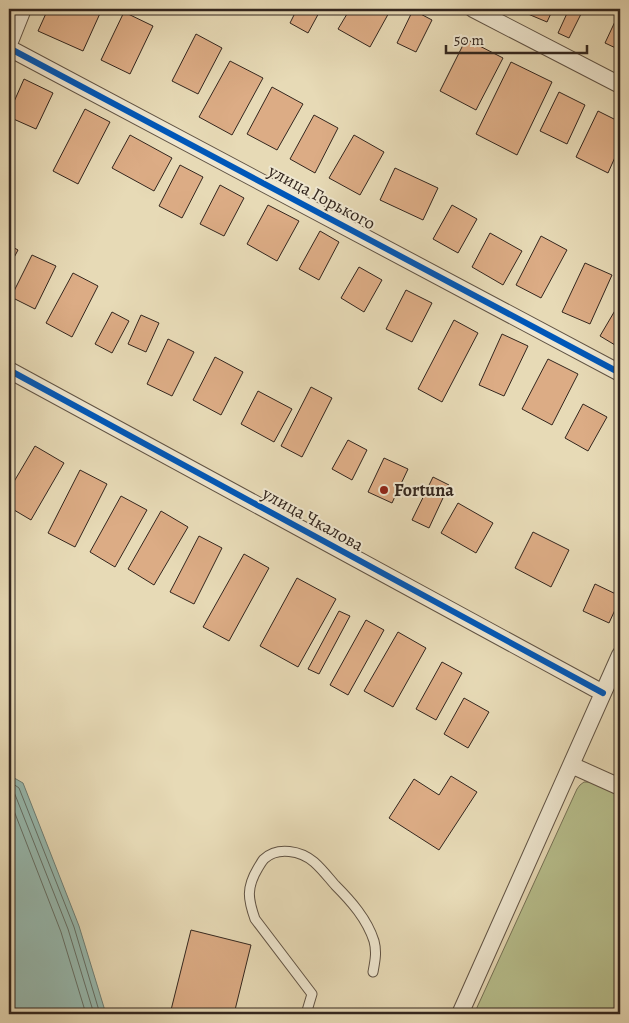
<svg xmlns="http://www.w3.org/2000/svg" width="629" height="1023" font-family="Alegreya,serif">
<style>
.green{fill:#b7bf8d;stroke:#757256}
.water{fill:#97bab0;stroke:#6f7f76}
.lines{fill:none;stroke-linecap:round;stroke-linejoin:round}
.shore{stroke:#657067;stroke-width:1}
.building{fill:#dcac85;stroke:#33261e}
.lane-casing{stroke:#605344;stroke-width:11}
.street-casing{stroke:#605344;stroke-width:18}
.lane{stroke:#efe7d0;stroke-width:9}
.street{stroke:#efe7d0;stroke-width:16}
.cycleway-casing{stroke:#efe7d0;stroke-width:9}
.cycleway{stroke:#0057b8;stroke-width:6}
.poi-dot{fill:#8f2418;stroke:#efe7d0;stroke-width:2}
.labels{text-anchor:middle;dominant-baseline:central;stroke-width:4;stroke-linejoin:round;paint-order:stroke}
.street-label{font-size:18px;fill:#33261e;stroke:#efe7d0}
.poi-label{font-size:18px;font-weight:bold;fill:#33261e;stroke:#efe7d0;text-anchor:start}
</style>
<rect width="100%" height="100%" fill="#e7dab6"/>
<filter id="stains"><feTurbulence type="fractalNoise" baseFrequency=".004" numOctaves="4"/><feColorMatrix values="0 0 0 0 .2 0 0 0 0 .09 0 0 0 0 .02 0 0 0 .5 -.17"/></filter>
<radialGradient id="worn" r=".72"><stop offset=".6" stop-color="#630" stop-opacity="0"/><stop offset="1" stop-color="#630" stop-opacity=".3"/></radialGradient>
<!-- green -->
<path class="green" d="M584 782H594L620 793V1014H474L577 789 580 785Z"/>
<!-- water -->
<path class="water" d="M9 775 23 783 79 926 106 1014H9Z"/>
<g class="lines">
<!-- shore -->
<path class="shore" d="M9 781 19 788 74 927 100 1014
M9 788 14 792 68 929 94 1014
M9 798 61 932 86 1014"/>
</g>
<!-- building -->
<path class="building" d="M48 9H102L83 51 38 31Z
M297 9H321L308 33 290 23Z
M350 9H391L370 47 338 29Z
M531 9H553L547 22 528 14Z
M569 9H576L582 12 569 38 558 33Z
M413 10 432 20 416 52 397 43Z
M124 12 153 26 130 74 101 60Z
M619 13H620V50L605 43Z
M196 34 222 48 198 94 172 81Z
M466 39 503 58 476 110 440 91Z
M230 61 263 78 232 135 199 117Z
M511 62 552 82 517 155 476 134Z
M24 79 53 93 36 129 9 117V113Z
M272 87 303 104 277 150 247 134Z
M559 92 585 105 567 144 540 131Z
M85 109 110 122 78 184 53 171Z
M598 111 620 122V146L608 173 576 157Z
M314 115 338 128 315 173 290 159Z
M130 135 172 158 154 191 112 168Z
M354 135 384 152 360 195 329 178Z
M180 165 203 177 182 218 159 206Z
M395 168 438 188 423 220 380 200Z
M220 185 244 198 224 236 200 224Z
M268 205 299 221 277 261 247 244Z
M452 205 477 219 458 253 433 239Z
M320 231 339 242 319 280 299 269Z
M490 233 522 251 503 285 472 267Z
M541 236 567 250 541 298 516 285Z
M9 245 18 250 9 267Z
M32 255 56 266 35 309 11 297Z
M585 263 612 275 590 324 562 312Z
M359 267 382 280 364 312 341 298Z
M73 273 98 286 72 337 46 323Z
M406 290 432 303 412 342 386 329Z
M620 302V348L600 336Z
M112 312 129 321 112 353 95 344Z
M141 315 159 323 146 352 128 344Z
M454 320 478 333 442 402 418 389Z
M502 334 528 346 504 396 479 385Z
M168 339 194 352 172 396 147 384Z
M215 357 243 372 221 415 193 400Z
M548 359 578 374 552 425 522 409Z
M311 387 332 398 302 457 281 446Z
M258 391 292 409 274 442 241 424Z
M583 404 607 417 588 451 565 438Z
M348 440 367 450 352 480 332 469Z
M35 446 64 463 31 520 9 507V490Z
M384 458 408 469 392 503 368 492Z
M80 470 107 484 75 547 48 533Z
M433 477 449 485 429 528 412 520Z
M121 496 147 510 115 567 90 552Z
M458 503 493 523 476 553 441 533Z
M161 511 188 527 154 585 128 569Z
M533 532 569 550 551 587 515 568Z
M199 536 222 548 194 604 170 592Z
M244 554 269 568 229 641 203 627Z
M297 578 336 599 298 667 260 646Z
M595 584 620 596V599L609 623 583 611Z
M339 611 350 616 319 674 308 669Z
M366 620 384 630 348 695 330 685Z
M398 632 426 648 393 707 364 691Z
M442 662 462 673 436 720 416 709Z
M464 698 489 712 468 748 444 734Z
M451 776 477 792 439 850 389 818 414 779 439 795Z
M191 930 251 945 234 1014H170Z"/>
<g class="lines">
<!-- lane casing -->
<g class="lane-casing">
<path id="lane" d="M306 1014 312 994 255 919C248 899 246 888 258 868 260 865 262 861 264 859 278 846 301 851 314 862 322 869 328 877 335 885 351 901 367 919 374 941 377 952 375 961 373 972"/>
</g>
<!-- street casing -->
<g class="street-casing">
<path id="street" d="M473 9 620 85
M9 44 23 9
M9 48 620 373
M9 370 603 693
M571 765 620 787
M460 1014 620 655"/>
</g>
<!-- lane -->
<use href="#lane" class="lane"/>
<!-- street -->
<use href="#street" class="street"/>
<!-- cycleway casing -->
<g class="cycleway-casing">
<path id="cycleway" d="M9 48 620 373
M9 370 603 693"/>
</g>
<!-- cycleway -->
<use href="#cycleway" class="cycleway"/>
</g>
<!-- markers -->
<circle class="poi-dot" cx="384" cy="490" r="5"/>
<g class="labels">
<!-- street labels -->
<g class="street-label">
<text transform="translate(322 197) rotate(28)">улица Горького</text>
<text transform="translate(313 519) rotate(29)">улица Чкалова</text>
</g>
<!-- poi labels -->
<g class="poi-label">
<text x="394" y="490">Fortuna</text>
</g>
</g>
<!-- margin -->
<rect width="629" height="1023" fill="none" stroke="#e7dab6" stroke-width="30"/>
<rect x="10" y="10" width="609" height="1003" fill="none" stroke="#33261e" stroke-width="2.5"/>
<rect x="15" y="15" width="599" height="993" fill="none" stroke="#33261e"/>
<!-- scale -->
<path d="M446 45v8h141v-8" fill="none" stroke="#33261e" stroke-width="2.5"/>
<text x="454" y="45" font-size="15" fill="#33261e" stroke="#efe7d0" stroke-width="4" paint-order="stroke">50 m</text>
<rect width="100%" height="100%" filter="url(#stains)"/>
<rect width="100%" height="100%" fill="url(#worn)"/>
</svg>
